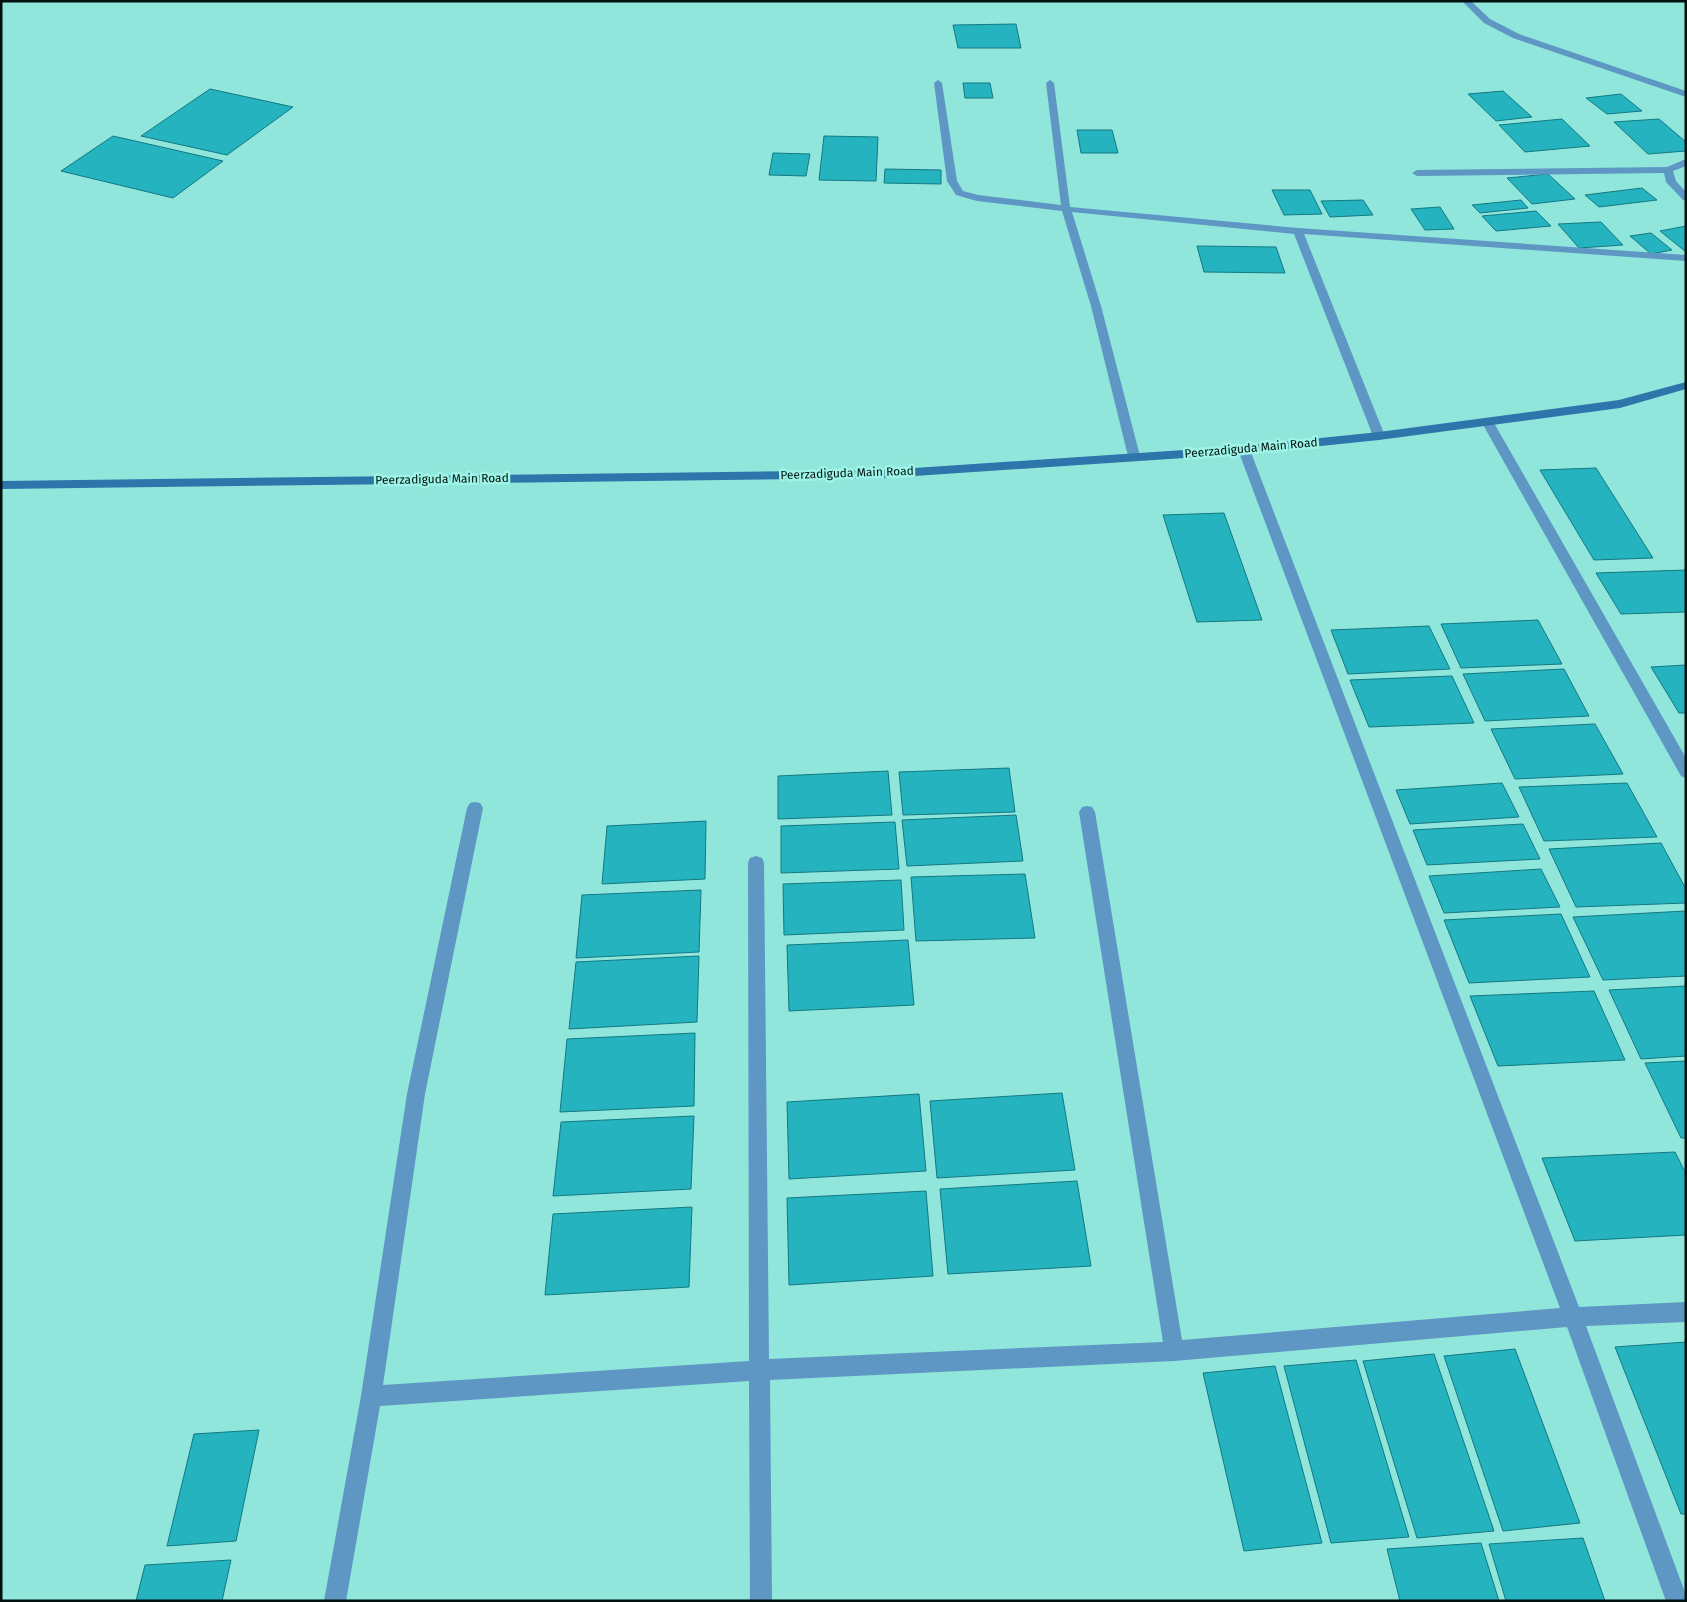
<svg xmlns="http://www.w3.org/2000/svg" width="1687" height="1602" font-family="'Fira Sans',sans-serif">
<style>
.building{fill:#25b3bf;stroke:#137982}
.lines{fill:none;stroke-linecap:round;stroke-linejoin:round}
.street{fill:#5e96c4;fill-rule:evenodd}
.secondary{fill:#2d75aa;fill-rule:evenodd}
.labels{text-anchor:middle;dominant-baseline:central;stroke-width:5;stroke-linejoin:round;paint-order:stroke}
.far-street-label{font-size:12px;fill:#00110e;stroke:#9df4e7}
</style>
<rect width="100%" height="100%" fill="#90e6da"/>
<!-- building -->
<path class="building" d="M1016 24 1021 48H958L953 25Z
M963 83H990L993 98H965Z
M210 89 293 107 227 155 141 136Z
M1503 91 1532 117 1496 121 1468 94Z
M1621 94 1642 111 1607 114 1586 98Z
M1562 119 1590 146 1525 152 1499 125Z
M1659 119 1686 142V151L1648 154 1614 122Z
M1077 130H1112L1118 153H1081Z
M113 136 223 161 173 198 61 171Z
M824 136 878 137 876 181 819 180Z
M773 153 810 154 806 176 769 175Z
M885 169 941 170V184L884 183Z
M1548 174 1575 199 1532 204 1507 178Z
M1642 188 1657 200 1599 207 1585 195Z
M1272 190H1310L1322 214 1284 215Z
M1363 200 1373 215 1330 217 1321 201Z
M1521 200 1528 208 1480 213 1472 205Z
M1440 207 1454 229 1425 230 1411 209Z
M1536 211 1551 226 1496 231 1482 216Z
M1601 222 1623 245 1579 248 1558 224Z
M1686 226V252L1660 231Z
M1651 233 1672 250 1651 254 1630 236Z
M1197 246 1276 247 1285 273 1204 272Z
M1596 468 1653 558 1594 560 1540 470Z
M1224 513 1262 620 1197 622 1163 515Z
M1686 570V612L1621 614 1596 573Z
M1538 620 1562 664 1461 668 1441 624Z
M1429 626 1450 669 1348 674 1331 630Z
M1686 665V713H1679L1651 667Z
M1564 669 1589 716 1485 721 1463 674Z
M1452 676 1474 723 1369 727 1350 680Z
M1595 724 1623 774 1515 779 1491 729Z
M1009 768 1015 812 903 815 899 772Z
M888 771 892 815 778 819V776Z
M1502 783 1519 817 1410 824 1396 790Z
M1627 783 1657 837 1544 841 1519 787Z
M1016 815 1023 861 907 866 902 820Z
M706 821 705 879 602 884 607 826Z
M895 822 899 869 781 873V826Z
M1523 824 1540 859 1427 865 1413 830Z
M1661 843 1686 889V903L1576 907 1549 849Z
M1541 869 1560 907 1444 913 1429 876Z
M1025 874 1035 938 916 941 911 877Z
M901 880 904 930 784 935 783 884Z
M701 890 699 952 576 958 582 895Z
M1686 911V976L1603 980 1573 917Z
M1561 914 1590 977 1469 983 1444 920Z
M908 940 914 1005 789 1011 787 945Z
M699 956 697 1022 569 1029 576 962Z
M1686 986V1056L1641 1059 1609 990Z
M1594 991 1625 1060 1498 1066 1470 996Z
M695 1033 694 1106 560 1112 567 1039Z
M1686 1061V1138H1681L1645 1063Z
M1062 1093 1075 1170 937 1178 930 1101Z
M919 1094 926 1171 789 1179 787 1102Z
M694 1116 691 1189 553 1196 561 1122Z
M1675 1152 1686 1174V1235L1575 1241 1542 1158Z
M1077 1181 1091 1266 948 1274 940 1189Z
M926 1191 933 1276 789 1285 787 1198Z
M692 1207 689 1287 545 1295 553 1214Z
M1686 1342V1514H1681L1615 1347Z
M1515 1349 1580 1523 1503 1531 1444 1356Z
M1434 1354 1494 1531 1417 1538 1363 1361Z
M1356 1360 1409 1537 1331 1543 1284 1366Z
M1275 1366 1322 1543 1244 1551 1203 1373Z
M259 1430 236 1541 167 1546 194 1434Z
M1583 1538 1605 1601H1506L1489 1544Z
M1481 1543 1499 1601H1400L1387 1549Z
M231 1560 222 1601H136L145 1565Z"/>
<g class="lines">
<!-- street -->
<path class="street" d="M1462 1H1471L1490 19 1519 34 1686 91V97L1513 38 1484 23Z
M938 80 942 83 957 181 963 191 978 195 1061 205 1046 83 1050 80 1054 83 1070 207 1298 228 1686 255V261L1304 234 1385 436 1379 440 1373 436 1294 234 1072 212 1101 306 1140 456 1134 460 1128 456 1091 306 1062 211 977 201 956 195 947 181 934 83Z
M1686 159V166L1673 171 1676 181 1686 192V201L1683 200 1666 182 1664 173 1417 176 1412 173 1417 170 1667 167Z
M1488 419 1494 423 1686 758V778L1681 776 1482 423Z
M1244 446 1250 450 1579 1307 1686 1302V1322L1586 1326 1686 1595V1601H1666L1567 1327 1174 1361 770 1380 772 1601H750L749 1381 380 1406 346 1601H324L361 1396 407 1094 467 808 470 803 475 802 480 803 483 808 425 1094 383 1385 749 1361 748 863 750 858 756 856 762 858 764 863 769 1359 1163 1342 1079 812 1082 807 1087 806 1092 807 1095 812 1182 1340 1560 1308 1238 450Z"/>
<!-- secondary -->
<path class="secondary" d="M1686 382V389L1620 408 1379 440 1244 454 885 478 1 489V481L885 470 1244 446 1379 432 1619 400Z"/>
</g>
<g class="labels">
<!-- far-street labels -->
<g class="far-street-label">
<text transform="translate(1251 448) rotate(-5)">Peerzadiguda Main Road</text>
<text transform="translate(847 473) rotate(-2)">Peerzadiguda Main Road</text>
<text transform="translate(442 479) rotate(-1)">Peerzadiguda Main Road</text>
</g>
</g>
<!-- border -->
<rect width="1687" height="1602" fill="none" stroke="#00110e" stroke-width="5"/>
</svg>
